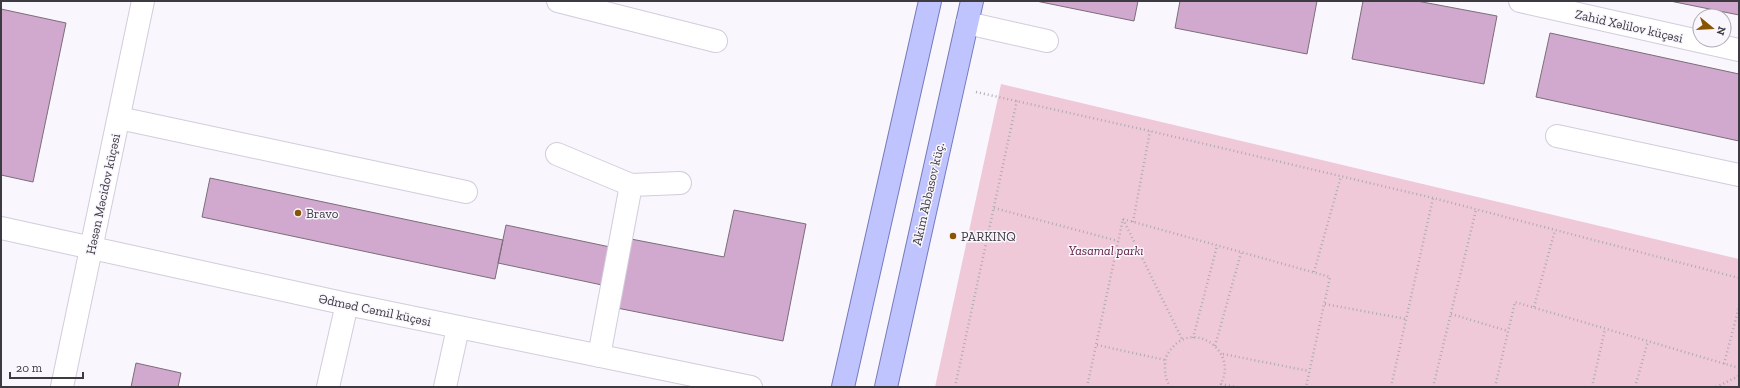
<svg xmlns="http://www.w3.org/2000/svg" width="1740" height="388" font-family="'Zilla Slab',serif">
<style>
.green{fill:#f0c9d8}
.building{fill:#d1a8ce;stroke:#7a6e79}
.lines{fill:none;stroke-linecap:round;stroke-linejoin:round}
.minor-casing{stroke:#d2ccdc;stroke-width:24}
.major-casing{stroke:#767abb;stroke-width:24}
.path{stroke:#adaab1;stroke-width:2.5;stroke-dasharray:1 3;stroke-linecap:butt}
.minor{stroke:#fff;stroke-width:22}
.major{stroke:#bfc4fe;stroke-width:22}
.poi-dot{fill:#8a5503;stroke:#f9f6fd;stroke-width:1.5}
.labels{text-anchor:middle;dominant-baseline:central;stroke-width:3;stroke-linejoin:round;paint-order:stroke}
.street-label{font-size:13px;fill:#3d3a41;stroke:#f9f6fd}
.poi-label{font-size:13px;fill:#3d3a41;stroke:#f9f6fd;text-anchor:start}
.park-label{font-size:13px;font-style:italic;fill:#612040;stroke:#f9f6fd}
</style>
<rect width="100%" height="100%" fill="#f9f6fd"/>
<!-- green -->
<path class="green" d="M1001 84 1739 259V387H935Z"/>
<!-- building -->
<path class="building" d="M1036 1H1138L1134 21Z
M1180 1H1317L1307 54 1175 28Z
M1363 1H1417L1497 16 1484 84 1352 59Z
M1670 1H1739V15Z
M1 9 66 23 33 182 1 175Z
M1550 33 1739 74V141L1536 97Z
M210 178 503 240 495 279 202 217Z
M734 210 806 224 783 341 617 308 631 239 724 257Z
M506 225 610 247 602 285 498 263Z
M136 363 181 373 178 387H131Z"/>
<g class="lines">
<!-- minor casing -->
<g class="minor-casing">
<path id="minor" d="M558 1 716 41
M1520 1 1739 50
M967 23 1047 41
M119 118 466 192
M1557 136 1739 175
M557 154 631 185 680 183
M1 228 347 304 751 387
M599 356 631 185
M62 387 143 1
M328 387 347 304
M445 387 458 328"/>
</g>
<!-- major casing -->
<g class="major-casing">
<path id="major" d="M843 387 930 1
M886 387 972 1"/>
</g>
<!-- path -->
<path class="path" d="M976 92 1150 131 1433 198 1739 278
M994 208 1118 241
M1123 219 1182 339
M1133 222 1150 131
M1314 272 1341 176
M1325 304 1406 319
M1534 307 1555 230
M1451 314 1508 331
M1193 338 1217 246
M1097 345 1165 360
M1215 346 1241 253
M1223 354 1309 371
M1724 364 1739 307
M1221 384 1236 387
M955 387 1017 100
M1087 387 1123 219 1330 277 1306 387
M1171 387C1165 380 1165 373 1165 364 1165 357 1168 352 1173 347 1196 320 1241 354 1219 387
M1391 387 1433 198
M1433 387 1476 210
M1495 387 1515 302 1739 368
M1592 387 1605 329
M1635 387 1648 341
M1716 387 1739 376"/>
<!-- minor -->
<use href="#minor" class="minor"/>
<!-- major -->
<use href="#major" class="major"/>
</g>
<!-- markers -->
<g class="poi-dot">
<circle cx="298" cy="213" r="4"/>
<circle cx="953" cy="236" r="4"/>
</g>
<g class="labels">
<!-- street labels -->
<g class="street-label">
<text transform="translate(1629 26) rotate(13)">Zahid Xəlilov küçəsi</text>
<text transform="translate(103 194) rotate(-78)">Həsən Məcidov küçəsi</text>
<text transform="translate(928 194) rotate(-77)">Akim Abbasov küç.</text>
<text transform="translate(375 310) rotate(12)">Ədməd Cəmil küçəsi</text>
</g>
<!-- poi labels -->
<g class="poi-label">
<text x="306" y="213">Bravo</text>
<text x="961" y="236">PARKINQ</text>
</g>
<!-- park labels -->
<g class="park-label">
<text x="1106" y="250">Yasamal parkı</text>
</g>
</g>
<!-- border -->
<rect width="1740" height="388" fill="none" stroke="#3d3a41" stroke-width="4"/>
<!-- north arrow -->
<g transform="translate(1712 28) rotate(108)"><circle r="19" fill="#f9f6fd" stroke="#aeabb2"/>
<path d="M0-3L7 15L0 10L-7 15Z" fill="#8a5503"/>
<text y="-6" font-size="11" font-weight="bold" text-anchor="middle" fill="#3d3a41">N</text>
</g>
<!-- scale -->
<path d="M10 372v6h73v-6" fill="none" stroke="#3d3a41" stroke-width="2"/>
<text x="16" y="372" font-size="12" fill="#3d3a41" stroke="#f9f6fd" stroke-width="3" paint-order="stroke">20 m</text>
</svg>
